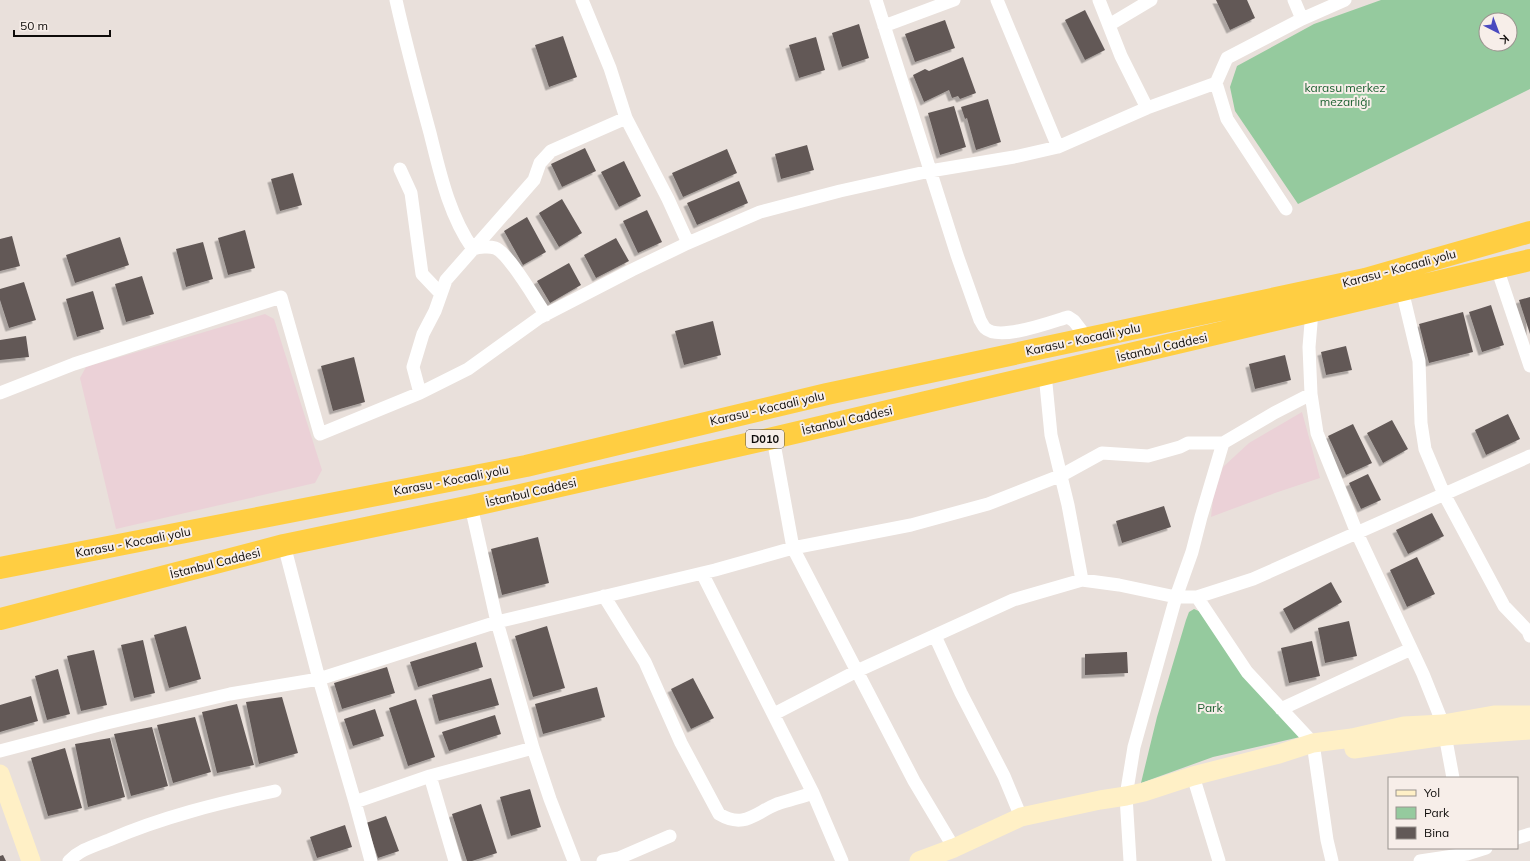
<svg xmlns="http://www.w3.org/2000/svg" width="1530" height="861" font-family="Mulish,sans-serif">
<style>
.education{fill:#ebd1d7}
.green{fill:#95ca9e;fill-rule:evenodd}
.building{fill:#625957;filter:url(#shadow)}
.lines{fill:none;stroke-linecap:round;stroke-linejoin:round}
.street{stroke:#fff;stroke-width:13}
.secondary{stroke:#fff0c6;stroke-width:19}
.highway{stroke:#ffce42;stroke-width:22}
.labels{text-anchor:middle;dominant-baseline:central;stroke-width:4;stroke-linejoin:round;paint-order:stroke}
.shield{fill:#f7eee9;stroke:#544f4c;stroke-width:1}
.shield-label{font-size:11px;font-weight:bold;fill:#0e0b09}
.park-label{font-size:12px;fill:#1a5f2f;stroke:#f7eee9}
.street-label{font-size:12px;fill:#0e0b09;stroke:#f7eee9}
</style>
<defs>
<filter id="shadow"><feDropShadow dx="-3.5" dy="3.5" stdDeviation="0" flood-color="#0004"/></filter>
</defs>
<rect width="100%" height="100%" fill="#e9e0db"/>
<!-- education -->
<path class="education" d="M265 314 274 319 322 470 315 483 116 529 80 378 86 367Z
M1302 412 1320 478 1275 493 1211 517 1213 499 1223 467 1249 443Z"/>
<!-- green -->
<path class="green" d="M1381 0H1530V89L1298 204 1235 111 1230 87 1237 66 1314 24ZM1486 20H1510V44H1486Z
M1194 609 1201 612 1300 737 1213 757 1141 783 1157 717 1186 620 1189 612Z"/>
<!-- building -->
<path class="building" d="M1216 0H1247L1255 18 1230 30Z
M1085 10 1105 50 1085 60 1065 20Z
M945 20 955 48 915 62 905 34Z
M859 24 869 58 842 67 832 33Z
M563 36 577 77 549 87 535 45Z
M816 37 825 70 799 78 789 45Z
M963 57 976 93 960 99 958 96 952 98 949 90 924 102 913 75 925 69 929 71Z
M988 99 1001 142 976 150 967 118 965 119 961 107Z
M954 106 966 147 940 155 928 113Z
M807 145 814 170 781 179 775 154Z
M585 148 596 171 562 187 551 164Z
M727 149 737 173 683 197 672 173Z
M624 161 641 196 619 207 601 172Z
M293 173 302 205 280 211 271 179Z
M739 181 748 203 697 225 687 203Z
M562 199 582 233 559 247 539 213Z
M647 210 662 242 638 253 623 221Z
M527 217 546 252 523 265 504 231Z
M245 230 255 268 228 275 218 238Z
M12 236 20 266 0 271V239Z
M120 237 129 265 75 283 66 255Z
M616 238 629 261 596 278 584 255Z
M203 242 213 279 186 287 176 249Z
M569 263 581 285 550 303 537 281Z
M142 276 154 314 126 322 115 284Z
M24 282 36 320 9 328 0 300V289Z
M93 291 104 329 77 337 66 299Z
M1530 297V334L1519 300Z
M1491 305 1504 345 1482 352 1469 312Z
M1463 312 1473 352 1429 363 1419 324Z
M713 321 721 355 684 365 675 331Z
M26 336 29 357 0 360V340Z
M1346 346 1352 370 1326 375 1321 352Z
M1285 355 1291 380 1255 389 1249 364Z
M354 357 365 402 333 411 321 366Z
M1508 414 1520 439 1486 455 1475 430Z
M1392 420 1408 449 1383 463 1367 433Z
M1353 424 1372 463 1346 475 1328 436Z
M1368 474 1381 500 1361 509 1349 483Z
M1164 506 1171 527 1122 543 1116 521Z
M1432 513 1444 536 1408 554 1396 530Z
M538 537 549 583 502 595 491 549Z
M1417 557 1435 594 1407 607 1390 570Z
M1331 582 1342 602 1294 630 1283 609Z
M1349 621 1357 656 1325 663 1318 628Z
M186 626 201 679 169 688 154 635Z
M547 626 565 688 533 697 515 636Z
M143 640 155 693 134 698 121 645Z
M1312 641 1320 676 1289 683 1281 648Z
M476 642 483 667 418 687 410 662Z
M94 650 107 705 81 711 67 656Z
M1127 652 1128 673 1085 675V654Z
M387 667 395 693 342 709 334 683Z
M58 669 70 714 47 720 35 676Z
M491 678 499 705 439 721 432 695Z
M693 678 714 718 691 729 671 689Z
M597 687 605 717 543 734 535 704Z
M31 696 38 721 0 732V705Z
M282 697 298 753 259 764 246 702Z
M416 699 435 757 408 766 389 708Z
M237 704 254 765 217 773 202 712Z
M375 709 384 736 353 746 344 719Z
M495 715 501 734 449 751 442 732Z
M195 717 211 772 173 783 157 725Z
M152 727 168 786 131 796 114 734Z
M110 738 125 797 88 807 75 744Z
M65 748 82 808 48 816 31 758Z
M530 789 541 827 511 836 500 797Z
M481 804 497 853 472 861H467L452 814Z
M386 816 399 851 378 858 366 823Z
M345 825 352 847 317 858 310 837Z
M3 855 6 861H0V856Z"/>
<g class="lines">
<!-- street -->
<path class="street" d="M396 0C406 45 418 89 430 133 440 173 449 215 473 249 479 247 489 246 495 248 509 253 536 301 546 315
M582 0 610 68 626 118 668 199 688 243
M876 0 957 255 980 320C982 323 983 326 985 328 999 342 1051 322 1068 317L1074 321 1087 338
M997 0 1058 147
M1099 0 1121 56 1147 108
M1294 0 1302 19
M1109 25 1151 0
M884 26 954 0
M400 169 411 193 422 274 441 294
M1286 209 1227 119 1216 83 1227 58 1302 19 1345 0
M1497 268 1530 366
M1402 290 1419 361 1421 423 1425 449 1444 494 1504 606 1528 631 1530 636
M1312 311 1309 347 1311 394 1317 433 1357 533 1423 674 1443 724 1453 778
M1045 374 1051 435 1068 505 1082 580
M0 393 74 364 281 297 320 434 420 393 468 369 539 318 632 270 688 243 760 212 840 191 930 171 1014 157 1058 147 1147 108 1216 83
M420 393 413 367 423 334 435 311 446 280 534 180 540 163 551 151 626 118
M773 438 793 548 914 781 954 848
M471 506 497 622 533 748 550 799 574 861
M284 545 319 679 355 802 371 861
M702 573 813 793 842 861
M604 596 645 662 681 743 719 814C744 829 755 813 777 804 789 800 801 797 813 793
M1197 597 1247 672 1313 743 1327 840 1332 861
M935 636 961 693 1004 776 1021 817
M1281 709 1411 649
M774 714 857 671 1013 600 1082 580 1119 585 1176 597H1197L1253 579 1530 456
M0 751 107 723 230 694 319 679 497 622 715 570 793 548 911 525 988 504 1062 475 1102 453 1148 456 1180 447 1188 443H1223
M430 776 455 861
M1193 776 1219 861
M355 802 430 776 533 748
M1517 838 1530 834
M69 861C81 849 94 846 109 840 162 817 219 803 275 791
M603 861 619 858 670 836
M1130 861 1126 796 1134 747 1176 597 1192 552 1201 517 1223 443 1274 413 1311 394
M1420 861 1467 854 1486 848"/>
<!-- secondary -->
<path class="secondary" d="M1354 749 1445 736 1530 730
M0 774 31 861
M919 861 954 848 1021 817 1100 800 1126 796 1144 792 1193 776 1279 754 1313 743 1352 738 1404 726 1443 724 1494 715H1530"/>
<!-- highway -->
<path class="highway" d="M0 568 526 466 827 394 1365 279 1530 232
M0 619 284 545 471 506 773 438 1530 260"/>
</g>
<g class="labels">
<!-- shield labels -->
<rect class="shield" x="746" y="430" width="38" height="18" rx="3"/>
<g class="shield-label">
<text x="765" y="439">D010</text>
</g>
<!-- park labels -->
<g class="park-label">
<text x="1345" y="87">karasu merkez<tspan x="1345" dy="14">mezarlığı</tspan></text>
<text x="1210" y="707">Park</text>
</g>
<!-- street labels -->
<g class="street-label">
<text transform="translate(1399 268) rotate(-15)">Karasu - Kocaali yolu</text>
<text transform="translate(1083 339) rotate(-12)">Karasu - Kocaali yolu</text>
<text transform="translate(1162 347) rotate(-13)">İstanbul Caddesi</text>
<text transform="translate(767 408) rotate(-13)">Karasu - Kocaali yolu</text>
<text transform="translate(847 420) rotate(-13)">İstanbul Caddesi</text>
<text transform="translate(451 480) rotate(-11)">Karasu - Kocaali yolu</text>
<text transform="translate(531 492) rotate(-13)">İstanbul Caddesi</text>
<text transform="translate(133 542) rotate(-11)">Karasu - Kocaali yolu</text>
<text transform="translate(215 563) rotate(-14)">İstanbul Caddesi</text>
</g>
</g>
<!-- legend -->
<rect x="1388" y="777" width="130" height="72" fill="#f7eee9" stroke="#9a938f"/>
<rect x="1396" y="790" width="20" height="6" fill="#fff0c6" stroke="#9a938f"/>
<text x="1424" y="797" font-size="12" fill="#0e0b09">Yol</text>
<rect x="1396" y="807" width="20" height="12" fill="#95ca9e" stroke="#9a938f"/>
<text x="1424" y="817" font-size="12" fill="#0e0b09">Park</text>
<rect x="1396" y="827" width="20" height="12" fill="#625957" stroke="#9a938f"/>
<text x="1424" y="837" font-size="12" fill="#0e0b09">Bina</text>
<!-- north arrow -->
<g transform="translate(1498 32) rotate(138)"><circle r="19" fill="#f7eee9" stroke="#9a938f"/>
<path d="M0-3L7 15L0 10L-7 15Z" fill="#4949bf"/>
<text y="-6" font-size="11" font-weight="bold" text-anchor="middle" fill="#0e0b09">K</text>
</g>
<!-- scale -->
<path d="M14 30v6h96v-6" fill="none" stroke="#0e0b09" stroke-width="2"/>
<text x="20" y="30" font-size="12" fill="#0e0b09" stroke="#f7eee9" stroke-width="3" paint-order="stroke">50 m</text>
</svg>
